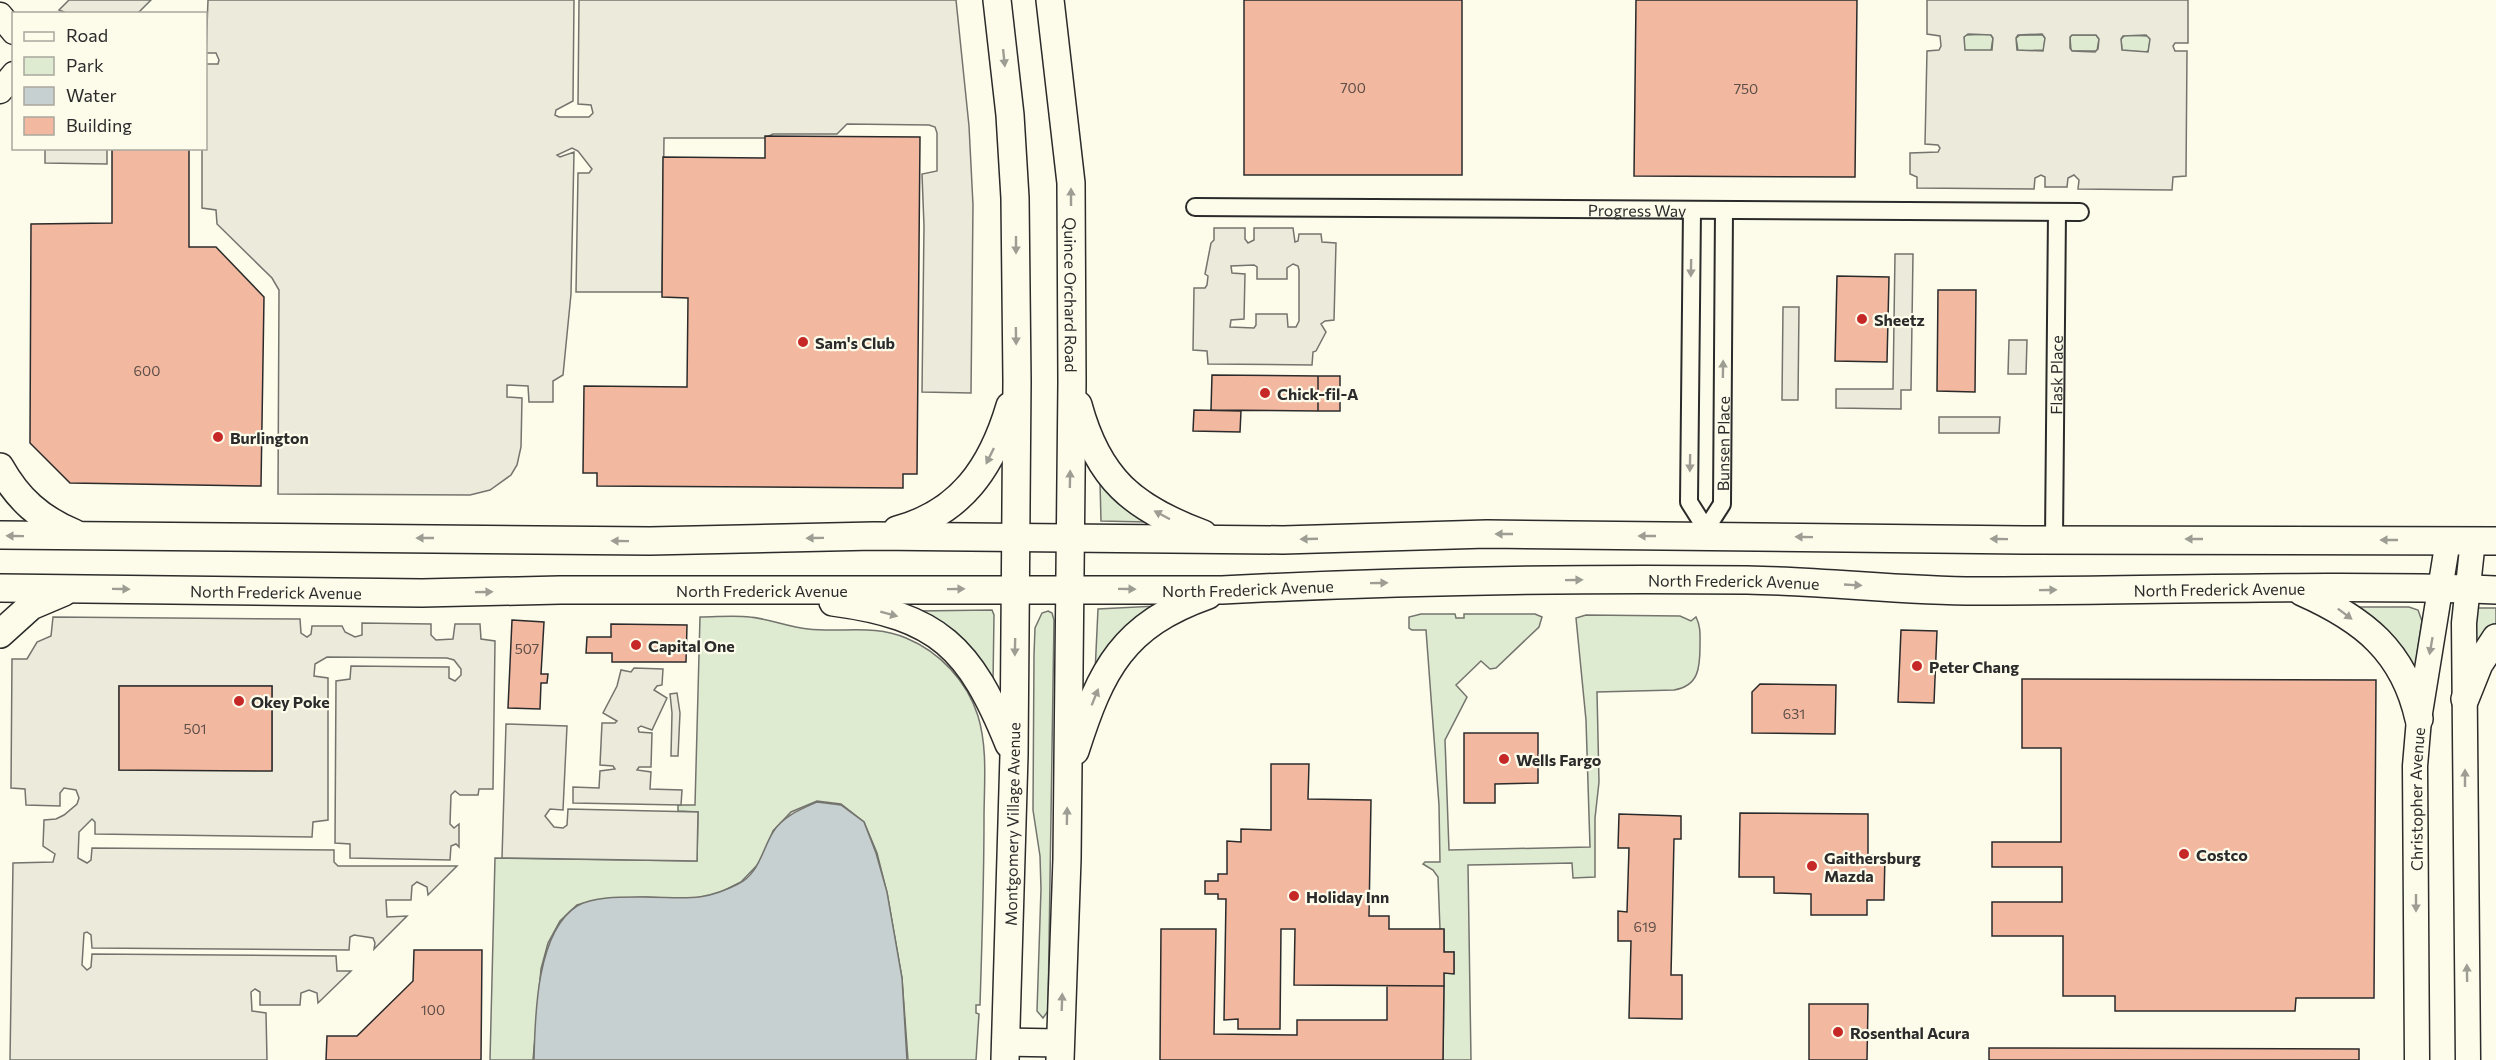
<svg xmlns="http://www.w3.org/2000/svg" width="2496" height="1060" font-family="Commissioner,sans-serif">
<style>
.green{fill:#deebd1;stroke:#74746e;stroke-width:1.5}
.parking{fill:#eceadb;stroke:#74746e;stroke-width:1.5;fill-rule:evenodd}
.water{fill:#c7d0d0;stroke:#74746e;stroke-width:1.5}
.building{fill:#f2b8a0;stroke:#2b2b2b;stroke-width:1.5}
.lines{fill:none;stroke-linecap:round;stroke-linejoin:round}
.street-casing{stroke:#2b2b2b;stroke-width:20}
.secondary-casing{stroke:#2b2b2b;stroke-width:27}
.primary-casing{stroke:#2b2b2b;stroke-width:30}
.street{stroke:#fdfbea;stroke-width:16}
.secondary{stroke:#fdfbea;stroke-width:24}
.primary{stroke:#fdfbea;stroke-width:27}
.oneway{fill:#9e9d94}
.poi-dot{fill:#c62828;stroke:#fdfbea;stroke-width:2}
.labels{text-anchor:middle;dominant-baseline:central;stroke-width:4.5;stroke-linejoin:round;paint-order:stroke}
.number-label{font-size:14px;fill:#5d4e48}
.street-label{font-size:16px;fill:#2b2b2b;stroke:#fdfbea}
.poi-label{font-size:16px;font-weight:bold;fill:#2b2b2b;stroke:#fdfbea;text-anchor:start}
</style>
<rect width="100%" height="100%" fill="#fdfbea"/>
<!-- green -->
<path class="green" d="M1990 34 1993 38 1991 51H1967L1964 49V37L1966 35Z
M2020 35H2043L2045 38 2044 50 2018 51 2016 38Z
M2072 35H2096L2099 39 2097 51H2071L2070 37Z
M2125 35 2148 36 2150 39 2149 50 2146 52 2122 51 2121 39Z
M1100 482 1146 522 1101 521Z
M1156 606 1095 673 1098 609Z
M2359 607H2409L2418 610 2422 621 2415 668 2358 609Z
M2477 608H2496V628L2475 652V609Z
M992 610 994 615 993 683 917 611Z
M1048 611 1052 613 1054 620 1048 1011 1043 1018 1037 1011 1041 889 1040 856 1033 810 1034 655 1035 628 1042 613Z
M1421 614H1455L1456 618H1464V614H1535L1542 617 1539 627 1496 668 1490 669 1481 661 1456 685 1467 697 1445 740 1449 850 1590 847 1586 720 1576 618 1586 615 1680 616 1691 621 1696 617C1701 627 1700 635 1700 646 1700 667 1699 686 1674 690L1597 692 1599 782 1595 818V877L1573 878 1572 863 1468 865 1471 1060H1443L1444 973H1454V952H1444V930L1440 929 1438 877 1433 870 1423 864 1425 862H1440L1439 805 1426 630H1412L1409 628V617Z
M700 617C717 617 734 615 750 617 770 619 788 627 808 629 841 633 874 624 906 638 940 652 967 681 978 716 988 749 984 785 984 819 984 881 982 943 980 1005H976V1013L979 1014 976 1060H908L902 978 887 893 877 853 864 822 841 804 817 801 791 812 773 831 762 860 741 882 715 895 688 899 644 897 596 900 577 905 560 921 548 943 541 969 533 1060H490L495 858 697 861 698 812 678 811V805H695Z"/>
<!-- parking -->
<path class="parking" d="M69 0H151L138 13 69 14 59 10Z
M208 0H574L573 101 556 110 555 115 559 117H589L593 113 591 105 578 104 579 0H956L969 126 973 205 971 393 922 392 924 226 922 174 937 171V133L935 127 929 125 847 124 837 134H773L765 138H664L662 292H576L578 173H589L592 169 578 151 572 148 557 155 560 157 574 152 571 294 563 375 553 381V402H529L528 386 507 385V397L522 398 521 447 517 465 511 475 490 490 470 495 278 494 279 290 272 278 217 224 216 210 202 208V149L206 148V64H218L219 60 216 53H206Z
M1927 0H2188V43H2175L2173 46 2175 51H2187L2186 176 2173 177 2172 190 2078 189 2079 180 2074 175 2068 178 2067 187H2045V177L2041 175 2035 178 2034 189 1917 188V177L1910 174V153L1938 152 1940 148 1938 145 1925 144 1927 51 1939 50 1941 46 1940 36 1927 34ZM1968 34 1991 35 1993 38 1992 50H1965L1964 37ZM2042 34 2045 38 2043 51 2017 50 2016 38 2018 35ZM2072 35H2096L2099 39 2098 49 2095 52 2072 51 2070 48V37ZM2146 35 2150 39 2148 52 2122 50 2121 39 2123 36Z
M45 149H107V164L45 163Z
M1214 228H1245V239L1248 243 1254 240V228H1293L1295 242 1298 241 1299 234H1321L1322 242 1336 243 1334 320 1325 321 1321 324 1326 332 1316 351 1313 352 1312 365 1208 364 1207 351 1193 350 1194 288H1205L1207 285 1208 276 1205 274 1211 243 1214 240ZM1293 264 1298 266 1299 270V321L1296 327H1288L1287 314H1256V325L1254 328 1230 327 1231 320 1244 319 1245 274 1232 273 1231 266 1254 265 1257 267V279H1287V268Z
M1895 254H1913L1911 390H1901V409L1836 408V389H1893Z
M1783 307H1799L1798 400H1782Z
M2009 340H2027L2026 374H2008Z
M1939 417H2000L1999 433H1939Z
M53 617 300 619 301 633 307 637 311 634 312 626H342L345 632 355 637 362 635V623L431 624V635L436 640 453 639 455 624H480L481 639 495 641 493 789H479L478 795H460L455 791 451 795 450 824 454 828 459 824V847L456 844 451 846 450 860 350 858V844L335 843 336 681 350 679 351 666 449 667V678L455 681 461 675V669L454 660 447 658 327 657 315 664 314 676 328 678V820L313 822 312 837 95 834V822L92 819 79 832 78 858 87 863 91 860 92 848 334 850V862L338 866H457L428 895 427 887 417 882 412 886 411 900H386L387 917 407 916 374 949 375 943 373 938 354 935 350 937 349 950 92 948 91 935 87 932 84 933 82 965 87 970 91 967 92 954 336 956 337 971H351L318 1003 317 993 309 990 301 993 300 1005H260V992L255 989 251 992 252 1011 266 1013 267 1060H10L13 863 53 862 55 854 43 846 44 820 56 819 64 815 77 804 79 798 76 790 64 788 60 793V806L26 805 25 789 11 788 12 659H27L37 642 51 636ZM119 686H272V770H119Z
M634 668 663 669 662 685 657 686 654 690 667 698 652 730 641 726 638 728 639 732 652 733 651 767H639L637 770 651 772 650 789 682 790 681 805 573 803V787L599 788 600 771 615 769 613 766 600 765 602 723H615L617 721 603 713 617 686 621 670 631 672Z
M677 693 680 713 678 756H671L672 713 670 694Z
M506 724 567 726 563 810 550 809 545 816 554 827 563 828 567 825 568 809 698 812 697 861 502 858Z"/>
<!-- water -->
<path class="water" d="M817 802 841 805 864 822 876 853 887 892 902 978 907 1060H534C535 1017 536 932 577 906 594 896 625 897 644 897 683 897 701 903 738 884 759 874 762 850 773 832 783 816 801 809 817 802Z"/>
<!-- building -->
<path class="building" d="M1244 0H1462V175H1244Z
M1636 0H1857L1855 177 1634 176Z
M765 136 920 137 917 474H903V488L597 486V473H583L584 386 687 387 688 298 662 297 663 157 765 158Z
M112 148H189V247H216L264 297 261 486 70 483 30 443 31 224 112 223Z
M1837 276 1889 277 1887 362 1835 361Z
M1938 290H1976L1975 392 1937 391Z
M1212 375 1318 376V411L1211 410Z
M1318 376H1340V411H1318Z
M1194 410 1241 411 1240 432 1193 431Z
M512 620 544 622 541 674H548L547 683H541L540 709 508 708Z
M611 624 687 625 686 662H612V653H586L587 637H611Z
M1901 630 1937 631 1934 703 1898 702Z
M2022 679 2376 680 2374 998H2296L2295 1011H2115V996H2063V936H1992V902H2062V867H1992V842H2061V748H2022Z
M1760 684 1836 685 1835 734 1752 733V692Z
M119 686H272V771L119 770Z
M1464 733H1538V783L1495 784V803H1464Z
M1271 764H1309L1308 799 1371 800 1369 916H1389V929H1444V952H1454V974L1444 973V986L1294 985 1295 929H1281L1280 1029H1238V1019L1224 1020 1226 899H1218V894H1205V881H1218V874H1227V841L1241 842V829L1271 830Z
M1740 813 1868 814V855H1885L1884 900H1867V915H1811V894L1774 893V877H1739Z
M1619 814 1681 816V839H1674L1671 975H1682V1019L1629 1018 1631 941H1618V911L1627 912 1629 848H1618Z
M1161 929H1216L1214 1034 1297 1035V1020H1387V986H1444L1443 1060H1160Z
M414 950H482L481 1060H326L327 1036H357L413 981Z
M1809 1004H1868L1867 1060H1809Z
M1989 1048 2359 1049V1060H1989Z"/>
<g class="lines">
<!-- street casing -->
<g class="street-casing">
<g id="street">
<path id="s1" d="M1195 207 2080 212"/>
<path id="s2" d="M1692 210 1689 502 1706 529 1722 504 1724 210"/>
<path id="s3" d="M2054 539 2057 212"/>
</g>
</g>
<!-- secondary casing -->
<g class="secondary-casing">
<g id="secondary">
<path d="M0 15 14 32"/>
<path d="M0 91 14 74"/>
<path id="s4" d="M2417 1060 2415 766 2419 719 2448 540"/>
<path d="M2468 1060 2464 623 2473 540"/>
</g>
</g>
<!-- primary casing -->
<g class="primary-casing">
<g id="primary">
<path d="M997 0 1010 115 1015 198 1017 381 1014 755 1005 1060"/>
<path id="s5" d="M1050 0 1071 183 1072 382 1067 859 1060 1060"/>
<path d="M1078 405C1098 479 1133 508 1203 534"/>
<path d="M0 467C18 499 40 519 74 533"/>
<path d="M897 530C961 513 992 467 1010 406"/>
<path d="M0 535 650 541 874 536 1283 540 1487 534 2024 540 2496 541"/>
<path id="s6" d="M0 588 422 593 560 590H1222C1397 581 1572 578 1747 580 1824 581 1901 591 1977 591 2150 591 2323 584 2496 590"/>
<path d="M2302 592C2363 619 2404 651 2419 719"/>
<path d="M833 602C939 616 970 648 1009 744"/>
<path d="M0 634 31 606 64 592"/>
<path d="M2465 699 2479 664 2496 638"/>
<path d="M1075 751C1101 669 1123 625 1208 595"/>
<path d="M1006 1042 1060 1043"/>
</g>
</g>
<!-- street -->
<use href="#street" class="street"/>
<!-- secondary -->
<use href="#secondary" class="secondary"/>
<!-- primary -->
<use href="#primary" class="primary"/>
</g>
<!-- one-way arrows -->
<defs><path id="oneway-solid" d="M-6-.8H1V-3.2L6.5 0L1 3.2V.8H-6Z" transform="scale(1.5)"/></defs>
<g class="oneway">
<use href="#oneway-solid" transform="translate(1004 58) rotate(84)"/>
<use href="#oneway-solid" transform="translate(1071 197) rotate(-90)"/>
<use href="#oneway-solid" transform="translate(1016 245) rotate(90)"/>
<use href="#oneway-solid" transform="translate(1691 268) rotate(91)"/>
<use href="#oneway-solid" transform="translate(1016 336) rotate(89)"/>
<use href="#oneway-solid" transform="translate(1723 369) rotate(-89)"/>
<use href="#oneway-solid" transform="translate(990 456) rotate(116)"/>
<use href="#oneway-solid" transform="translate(1690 463) rotate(91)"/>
<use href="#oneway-solid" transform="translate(1070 479) rotate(-89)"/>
<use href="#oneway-solid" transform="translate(1162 515) rotate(-152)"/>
<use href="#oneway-solid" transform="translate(1504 534) rotate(-180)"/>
<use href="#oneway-solid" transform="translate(15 536) rotate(-179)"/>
<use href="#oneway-solid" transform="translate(1647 536) rotate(-180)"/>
<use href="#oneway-solid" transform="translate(1804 537) rotate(-179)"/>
<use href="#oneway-solid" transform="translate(425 538) rotate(-180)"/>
<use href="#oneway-solid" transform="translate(815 538) rotate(179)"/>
<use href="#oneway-solid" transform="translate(1309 539) rotate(178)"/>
<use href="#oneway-solid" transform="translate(1999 539) rotate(-179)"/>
<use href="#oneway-solid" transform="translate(2194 539) rotate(-180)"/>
<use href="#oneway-solid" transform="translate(2389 540) rotate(-180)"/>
<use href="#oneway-solid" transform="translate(620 541) rotate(-179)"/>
<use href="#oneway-solid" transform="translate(1574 580) rotate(-1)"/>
<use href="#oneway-solid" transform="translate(1379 583) rotate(-1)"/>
<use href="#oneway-solid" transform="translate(1853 585) rotate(3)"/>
<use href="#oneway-solid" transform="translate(121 589) rotate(1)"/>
<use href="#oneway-solid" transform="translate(956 589) rotate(-1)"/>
<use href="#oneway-solid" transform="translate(1127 589) rotate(1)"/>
<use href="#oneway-solid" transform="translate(2048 590) rotate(-1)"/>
<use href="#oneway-solid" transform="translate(484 592) rotate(-1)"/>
<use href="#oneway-solid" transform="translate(889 614) rotate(15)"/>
<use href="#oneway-solid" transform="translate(2345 614) rotate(37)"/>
<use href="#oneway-solid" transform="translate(2431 646) rotate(100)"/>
<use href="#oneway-solid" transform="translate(1015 647) rotate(91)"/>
<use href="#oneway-solid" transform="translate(1095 697) rotate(-68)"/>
<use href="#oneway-solid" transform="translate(2465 778) rotate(-90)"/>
<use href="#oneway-solid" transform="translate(1067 816) rotate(-89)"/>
<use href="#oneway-solid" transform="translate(2416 903) rotate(90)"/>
<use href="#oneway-solid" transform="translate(2467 973) rotate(-91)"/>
<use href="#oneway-solid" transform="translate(1062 1002) rotate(-88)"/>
</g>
<!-- markers -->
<g class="poi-dot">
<circle cx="1862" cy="319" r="6"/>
<circle cx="803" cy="342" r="6"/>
<circle cx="1265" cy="393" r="6"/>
<circle cx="218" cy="437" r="6"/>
<circle cx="636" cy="645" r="6"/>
<circle cx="1917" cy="666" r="6"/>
<circle cx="239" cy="701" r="6"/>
<circle cx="1504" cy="759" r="6"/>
<circle cx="2184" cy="854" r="6"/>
<circle cx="1812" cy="866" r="6"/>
<circle cx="1294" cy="896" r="6"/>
<circle cx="1838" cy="1032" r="6"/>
</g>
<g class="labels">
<!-- number labels -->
<g class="number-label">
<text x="1353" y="87">700</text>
<text x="1746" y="88">750</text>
<text x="147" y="370">600</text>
<text x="527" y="648">507</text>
<text x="1794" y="713">631</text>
<text x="195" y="728">501</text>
<text x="1645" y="926">619</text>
<text x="433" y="1009">100</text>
</g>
<!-- street labels -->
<g class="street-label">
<text stroke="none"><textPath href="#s1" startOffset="442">Progress Way</textPath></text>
<text stroke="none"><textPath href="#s5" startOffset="296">Quince Orchard Road</textPath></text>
<text stroke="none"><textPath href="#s3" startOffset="164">Flask Place</textPath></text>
<text stroke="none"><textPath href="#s2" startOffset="414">Bunsen Place</textPath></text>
<text stroke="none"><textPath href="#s6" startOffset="1734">North Frederick Avenue</textPath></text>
<text stroke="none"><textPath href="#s6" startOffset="1248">North Frederick Avenue</textPath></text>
<text stroke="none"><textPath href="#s6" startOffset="2220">North Frederick Avenue</textPath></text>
<text stroke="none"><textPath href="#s6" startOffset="762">North Frederick Avenue</textPath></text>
<text stroke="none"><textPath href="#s6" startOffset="276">North Frederick Avenue</textPath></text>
<text stroke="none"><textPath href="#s4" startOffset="261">Christopher Avenue</textPath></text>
<text transform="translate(1012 824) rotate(-89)">Montgomery Village Avenue</text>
</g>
<!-- poi labels -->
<g class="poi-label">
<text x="1874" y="319">Sheetz</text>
<text x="815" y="342">Sam's Club</text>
<text x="1277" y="393">Chick-fil-A</text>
<text x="230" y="437">Burlington</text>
<text x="648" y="645">Capital One</text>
<text x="1929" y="666">Peter Chang</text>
<text x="251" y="701">Okey Poke</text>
<text x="1516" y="759">Wells Fargo</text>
<text x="2196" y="854">Costco</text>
<text x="1824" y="857">Gaithersburg<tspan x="1824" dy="18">Mazda</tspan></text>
<text x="1306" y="896">Holiday Inn</text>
<text x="1850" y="1032">Rosenthal Acura</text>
</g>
</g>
<!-- legend -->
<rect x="12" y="12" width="195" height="138" fill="#fdfbea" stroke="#a9a89e" stroke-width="1.5"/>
<rect x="24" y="32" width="30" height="9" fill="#fdfbea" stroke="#a9a89e" stroke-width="1.5"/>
<text x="66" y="42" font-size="18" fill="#2b2b2b">Road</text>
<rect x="24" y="57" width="30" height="18" fill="#deebd1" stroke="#a9a89e" stroke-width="1.5"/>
<text x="66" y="72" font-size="18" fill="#2b2b2b">Park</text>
<rect x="24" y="87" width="30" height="18" fill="#c7d0d0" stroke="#a9a89e" stroke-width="1.5"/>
<text x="66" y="102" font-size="18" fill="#2b2b2b">Water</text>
<rect x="24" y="117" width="30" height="18" fill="#f2b8a0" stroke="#a9a89e" stroke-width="1.5"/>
<text x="66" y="132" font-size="18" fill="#2b2b2b">Building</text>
</svg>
